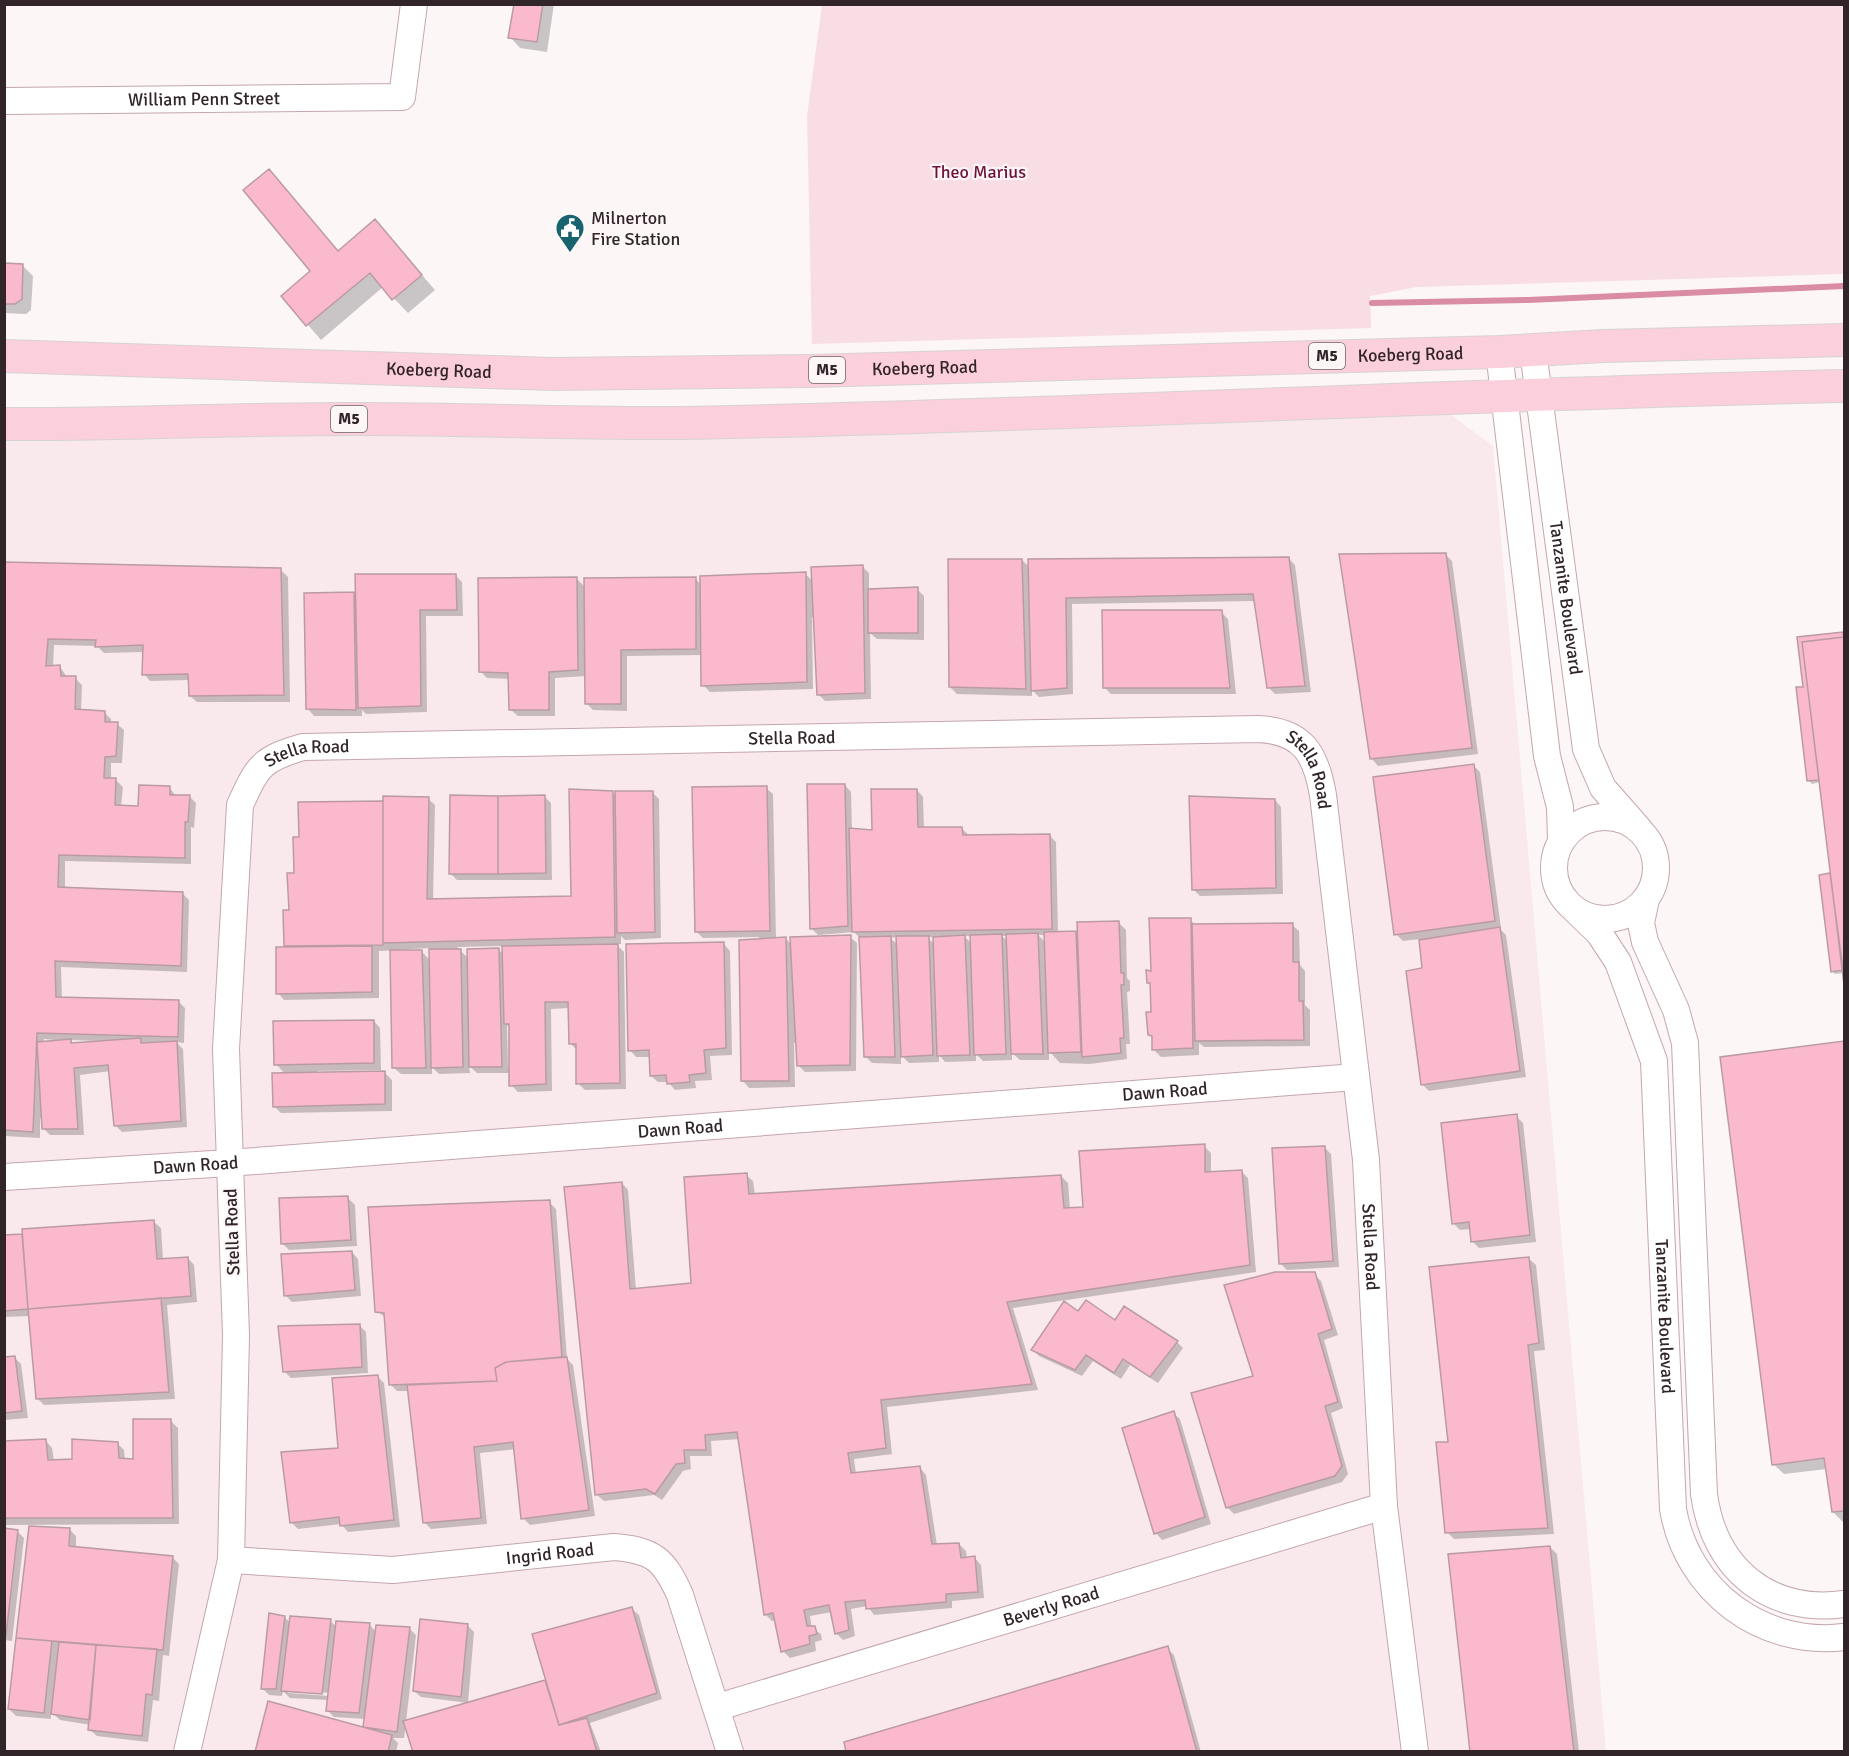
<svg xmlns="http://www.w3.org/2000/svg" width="1849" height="1756" font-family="Signika,sans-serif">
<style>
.built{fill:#f9e9ed}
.green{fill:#f9dde5}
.shadow{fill:#0003;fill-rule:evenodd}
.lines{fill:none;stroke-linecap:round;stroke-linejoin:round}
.stream{stroke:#d98ca4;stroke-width:6}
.building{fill:#fab9cc;stroke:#ba9ba4;stroke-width:1.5}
.minor-casing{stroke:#c4a6ae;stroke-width:28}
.major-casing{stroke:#d6d3d4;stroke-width:34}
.minor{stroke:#fff;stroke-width:26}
.major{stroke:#fccfdc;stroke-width:32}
.labels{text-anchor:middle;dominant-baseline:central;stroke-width:4.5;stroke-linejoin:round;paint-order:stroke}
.shield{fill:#fcf6f7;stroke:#6e6467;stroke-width:1.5}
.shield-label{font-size:16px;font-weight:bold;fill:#312529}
.street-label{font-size:18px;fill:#312529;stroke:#fcf6f7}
.park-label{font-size:18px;fill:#6f133b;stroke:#fcf6f7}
.poi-label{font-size:18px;fill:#312529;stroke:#fcf6f7;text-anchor:start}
</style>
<rect width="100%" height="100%" fill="#fcf6f7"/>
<!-- built -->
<path class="built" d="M1450 414 1493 446 1606 1751H5L4 439Z"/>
<!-- green -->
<path class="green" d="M822 5H1844V274L1417 287 1370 296 1371 328 812 344 807 116Z"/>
<!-- shadow -->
<path class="shadow" d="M515 4H554L547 52 520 48 510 37Z
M269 171 339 252 375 221 435 290 408 313 383 287 321 340 283 296 313 271Z
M4 265H22L33 276 31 310 26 314 4 313Z
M1445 554 1452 561 1478 754 1378 766 1372 759Z
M1288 558 1295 565 1311 692 1275 694 1268 687 1256 601 1072 604 1073 694 1039 697 1032 690V696L957 694 950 687 1022 560 1030 568Z
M4 563 281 570 288 577 290 702H197L190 696V680L150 681 144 674V652L104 653 97 646 54 645 53 667H60L67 677 75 678 82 685 81 711 104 712 111 719V724H117L124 730 122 763H111V780H116L123 787 121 807H139L169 787 176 796H189L196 803 194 828 191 827V864L65 861V889L182 893 189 900 187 972 61 967 62 999 178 1001 185 1008 184 1043 176 1042 183 1049 187 1127 122 1132 115 1125 111 1071 80 1075 84 1135H50L43 1128V1118H40V1138L4 1136ZM44 1039 55 1040V1042L43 1043ZM70 1040 99 1041V1043L75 1045Z
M862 566 869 573V590L917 589 924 596V640L877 639 870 633 871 699 825 701 818 694 815 617H812L813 689 710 692 703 685V655L627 656V711L593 710 586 703V676L555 678V716H518L511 710 510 679 487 678 481 672 576 578 585 587 695 579 702 585 805 574 814 582Z
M455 575 462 582 463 616H426L427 712 366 714 362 710V716H314L308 709 353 594 357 598Z
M1221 612 1228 619 1236 694H1111L1104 687Z
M1842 633 1844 973 1835 974 1832 971 1830 875 1833 878 1821 782 1812 784 1809 781 1804 688Z
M1473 765 1480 772 1501 928H1499L1506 935 1526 1077 1429 1091 1423 1085V970L1420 939 1403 941 1396 934Z
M845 785 851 792 852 830 873 831 917 790 923 797 924 829H962L969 835H1049L1056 842 1058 933 1075 932 1079 936 1119 923 1126 930 1127 978 1130 981V991L1127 992 1130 1044H1126L1127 1059 1090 1064 1060 1063 1049 1051V1060H1020L1012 1053V1060L983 1061 976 1054V1061L945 1062 939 1055V1062L909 1063 901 1055V1064L872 1063 865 1056 860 938 854 932 818 935 811 928ZM1038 935H1046V943ZM964 936H972V944ZM1002 936H1008V942ZM898 937V945L890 938ZM927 937H935V945Z
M766 788 773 794 776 939H786L791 944 850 937 857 943 856 1071 805 1072 798 1065 797 1043H794L795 1087 749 1088 743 1081 759 937 703 938 696 931Z
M612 792 617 797 652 792 659 799 661 938 625 940 621 936V944H616L624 952 626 1089 585 1090 578 1083 577 1050 570 1043V1008L551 1009 552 1091 518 1092 511 1085V1073H477L469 1066 470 1073 439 1074 432 1067V1074H401L394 1068 422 952 430 960V948L379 951V998L284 1000 278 993 286 949 284 911 291 912 301 839 384 802 428 799 435 805 433 901 573 898ZM504 946V955L499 950 468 958 457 947ZM507 1025 510 1029 511 1066 508 1067Z
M545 797 551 803 552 880H457L450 873Z
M1275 800 1281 807 1283 894 1200 896 1193 889Z
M1190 920 1196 925H1292L1299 931 1300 965 1305 971V1005L1310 1010V1046L1204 1047 1199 1043V1055L1161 1057 1154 1050 1153 1039 1149 1034 1153 1014 1152 986 1148 982Z
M724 944 730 951 732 1055 710 1056 712 1080 695 1081 696 1088 675 1090 668 1082H658L651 1076V1057H636L630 1050Z
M374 1021 380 1028 381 1070 317 1071V1074L385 1073 392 1080V1111L281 1113 274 1106 285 1074 276 1064Z
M1844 1043V1522H1843L1833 1512 1827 1469 1784 1474 1773 1464 1722 1058Z
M1516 1116 1523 1123 1536 1242 1479 1248 1472 1241 1471 1229 1460 1230 1454 1224Z
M1204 1146 1211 1153V1173L1242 1172 1248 1178 1256 1272 1013 1308 1038 1390 887 1407 892 1454 854 1459 856 1474 920 1468 926 1475 937 1545 959 1544 966 1551 967 1559 975 1558 981 1565 984 1598 952 1601V1608L874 1615 867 1606 851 1609 855 1636 843 1640 836 1633 832 1612 810 1616 812 1628 821 1634 822 1640 815 1642 816 1651 790 1658 783 1651 776 1620 772 1621 765 1614 740 1439 711 1441 712 1456H690L691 1469 683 1471 662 1500 654 1495 604 1501 597 1495 622 1183 628 1190 636 1290 692 1284 746 1175 753 1181 755 1195 1061 1176 1068 1183 1070 1209 1084 1208Z
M1324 1147 1331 1154 1339 1267 1287 1270 1280 1263Z
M348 1198 355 1205 357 1246 289 1250 282 1243Z
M549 1202 556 1209 567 1359 573 1365 595 1516 530 1525 523 1518 516 1449 480 1453 487 1524 431 1529 424 1522 409 1391H397L390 1384 386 1318 377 1311Z
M154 1222 161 1228 163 1260 188 1258 194 1265 197 1302 167 1305 175 1399 44 1405 37 1398 30 1316 4 1317V1237Z
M352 1252 358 1259 361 1296 292 1302 285 1295Z
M1529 1259 1536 1265 1545 1350 1534 1351 1554 1534 1454 1539 1447 1532 1449 1444Z
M1314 1274 1321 1281 1338 1335 1324 1340 1343 1408 1331 1413 1348 1474 1342 1482 1234 1514 1227 1507Z
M1078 1313 1115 1322 1177 1342 1183 1348 1158 1383 1130 1365 1121 1379 1093 1361 1082 1376 1039 1356 1033 1350Z
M359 1325 366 1332 368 1373 291 1378 284 1371Z
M14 1357 21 1364 28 1418 4 1420V1359Z
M377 1376 384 1383 400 1527 348 1532 341 1524 298 1529 291 1522 340 1449Z
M1173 1413 1180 1419 1211 1524 1162 1540 1156 1533Z
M171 1421 178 1428 179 1524 4 1525V1443L46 1441 52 1448 54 1461H74L117 1443 124 1450 125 1460 134 1461Z
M31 1527 70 1530 76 1536V1548L173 1558 179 1564 169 1656 163 1655 159 1701 153 1700 148 1742 97 1736 90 1730 91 1725 60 1720 51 1712V1719L16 1716 9 1709Z
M4 1529 17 1531 24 1538 12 1641 4 1640Z
M1550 1547 1557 1554 1579 1752H1471Z
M632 1609 639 1615 662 1699 590 1723 601 1752H415L406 1723 404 1738H393L398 1743 396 1752H257L364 1729 366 1719 334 1717 327 1710 328 1700 290 1698 283 1691 282 1696 269 1695 263 1689 285 1618 291 1623 330 1621 337 1627 370 1625 376 1632 409 1628 416 1635 406 1722 547 1681ZM288 1690 330 1693V1696L288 1693Z
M468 1626 474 1632 468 1703 421 1697 414 1691Z
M1167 1648 1174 1655 1201 1752H848Z"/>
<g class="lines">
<!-- stream -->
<path class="stream" d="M1372 303 1528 300 1844 286"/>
</g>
<!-- building -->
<path class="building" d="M514 4H543L537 42 508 38Z
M269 169 338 251 375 219 422 275 392 300 370 273 306 326 281 296 310 271 243 190Z
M4 263 23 264 22 299 15 304H4Z
M1446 553 1472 748 1370 759 1339 554Z
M1289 557 1305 686 1267 688 1253 594 1066 598 1067 688 1031 691 1028 559Z
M948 559H1022L1026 689 949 687Z
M4 562 281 568 284 695 189 696 188 674 142 675 143 645 95 647 96 640 48 639 46 666 60 665 61 676H76L75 709 105 711V722H118L116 756 105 757 104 778H116L115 805 138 806 139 785 170 786V795H190L188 822H185V858L59 855 58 887 183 892 181 966 55 961 56 997 179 1000 178 1037 37 1033 33 1132 4 1130Z
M863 565 865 693 817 695 811 567Z
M806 572 807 682 701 686 700 576Z
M355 574H456L457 610H420L421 706 358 708Z
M577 577 578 670 549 672V710H509L508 673 479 672 478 578Z
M696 577V649L621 650V704H585L584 578Z
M918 587V633H868V589Z
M354 592 356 710 306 709 304 593Z
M1102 610H1222L1230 688H1103Z
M1843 632 1844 637 1802 642 1819 780 1807 781 1796 687H1803L1797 637Z
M1844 637V985L1802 642Z
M1474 764 1495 921 1394 935 1373 777Z
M807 784H845L848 926 810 929Z
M767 786 770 931 695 932 692 787Z
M569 789 613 791 615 937 383 943V796L429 797 427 899 571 896Z
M871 789H917L918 827H962L963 835 1050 834 1052 929 852 932 849 828 872 830Z
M615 791H653L655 932 617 933Z
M450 795 498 796V874H449Z
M545 795 546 873 498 874V796Z
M1189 796 1275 799 1276 888 1192 890Z
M383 801V945L284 946 283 910H289L287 873H294L293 837H299L298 802Z
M1830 873 1843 970 1831 972 1819 875Z
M1149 918H1191L1193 1048 1152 1050V1036L1148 1035 1146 1012H1151L1150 983H1147L1146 970 1151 971Z
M1119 921 1121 973H1124V985H1121L1124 1038H1120L1121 1053 1082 1057 1077 922Z
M1293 923V962H1299V1001H1303L1304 1040 1195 1041 1192 924Z
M1500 927 1520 1071 1421 1085 1406 971 1422 968 1419 940Z
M1076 931 1081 1052 1048 1053 1044 932Z
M1038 933 1043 1054H1011L1006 934Z
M1002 934 1006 1054 974 1055 970 935Z
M851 935 850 1065 797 1066 790 937Z
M965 935 970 1055 937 1056 933 937Z
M891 936 895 1057H864L859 937Z
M896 936H929L933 1055 901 1057Z
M786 937 789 1081H741L739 940Z
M724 942 726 1048 704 1050 706 1073 689 1075 690 1082 667 1084 666 1075 650 1076 649 1050 628 1051 626 944Z
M618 944 620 1083 576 1084V1044H569L568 1002H545L546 1084 509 1086V1024H504L502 946Z
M372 946V992L276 994V947Z
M499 948 502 1067H469L467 949Z
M429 949H461L463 1067 431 1068Z
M390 950H422L426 1068H392Z
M374 1020V1063L274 1065 273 1021Z
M141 1038V1043L177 1041 181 1121 114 1126 108 1065 74 1068 78 1129H42L37 1042 71 1039V1043Z
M1844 1041V1511L1832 1512 1824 1458 1772 1465 1720 1057Z
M385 1071V1104L273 1107 272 1073Z
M1517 1114 1530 1235 1471 1242 1469 1222 1452 1224 1441 1123Z
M1205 1144V1172L1242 1170 1250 1265 1007 1302 1032 1384 881 1400 886 1448 848 1453 851 1473 920 1466 932 1544 959 1543 961 1558 975 1556 978 1592 946 1594V1602L866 1609 865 1600 845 1602 849 1630 835 1634 829 1605 804 1610 807 1626H815L817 1634 809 1636 810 1644 781 1652 773 1613 764 1615 737 1432 705 1435 706 1450H684L685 1463 676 1464 655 1494 646 1489 595 1495 564 1187 622 1182 630 1289 691 1283 684 1177 747 1173 749 1194 1061 1175 1064 1208 1083 1207 1079 1151Z
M1325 1146 1333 1261 1279 1264 1272 1148Z
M348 1196 351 1240 281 1244 279 1198Z
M550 1200 562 1357 506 1362 495 1368 497 1381 389 1385 384 1313 375 1312 368 1207Z
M154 1220 157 1259 188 1257 191 1296 28 1309 22 1229Z
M22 1234 28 1309 4 1311V1235Z
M352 1251 355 1290 284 1296 281 1254Z
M1529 1257 1539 1343 1528 1345 1548 1528 1445 1533 1436 1442H1448L1429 1267Z
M1275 1272H1315L1332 1329 1318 1334 1338 1402 1325 1406 1342 1466 1335 1476 1226 1508 1191 1393 1253 1376 1224 1285Z
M161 1298 169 1392 36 1399 28 1309Z
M1086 1300 1115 1320 1124 1306 1178 1341 1150 1377 1123 1359 1114 1373 1086 1355 1075 1370 1031 1350 1064 1301 1078 1311Z
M360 1324 362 1367 283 1372 278 1326Z
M15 1356 22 1411 4 1413V1357Z
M567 1357 589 1510 521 1519 513 1442 474 1447 481 1518 423 1523 407 1385 497 1381 495 1368 506 1362Z
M378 1375 394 1520 340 1526 339 1517 290 1523 281 1452 338 1448 332 1378Z
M1174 1411 1205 1517 1154 1534 1122 1428Z
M133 1419H171L173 1518H4V1441L46 1439 48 1460 72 1459V1439L118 1442 119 1458 133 1459Z
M29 1526 70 1528 69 1546 173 1556 163 1650 16 1638Z
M4 1528 18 1530 6 1635H4Z
M1550 1546 1574 1752H1470L1448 1554Z
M632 1607 657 1693 559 1725 532 1634Z
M269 1613 285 1616 276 1689H261Z
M290 1616 331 1619 322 1694 281 1691Z
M420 1619 468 1624 461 1697 413 1691Z
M336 1621 370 1623 359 1713 326 1711Z
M376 1625 410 1627 397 1732 363 1727Z
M16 1638 52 1641 44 1713 8 1709Z
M59 1642 96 1645 90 1720 51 1714Z
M96 1645 157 1649 152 1695 146 1694 142 1736 88 1730Z
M1168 1646 1197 1752H846L844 1742Z
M545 1680 559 1725 587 1718 597 1752H413L403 1721Z
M268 1701 392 1735 388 1752H255Z"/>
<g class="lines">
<!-- minor casing -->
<g class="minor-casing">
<g id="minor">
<path id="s1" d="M4 101 402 97 414 4"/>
<path id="s2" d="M1533 351 1586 749 1603 788 1639 829"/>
<path d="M1499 352 1547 756 1560 807 1561 840"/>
<circle cx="1605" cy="868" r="51"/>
<path d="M1646 899 1641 923 1645 942 1676 1010 1685 1043 1704 1494C1714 1569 1769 1614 1844 1604"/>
<path id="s3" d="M1575 910 1599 933 1618 962 1654 1061 1673 1509C1687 1591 1762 1647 1844 1637"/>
<path id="s4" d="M4 1177 229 1163 1356 1077"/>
<path id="s5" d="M231 1560 393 1570 614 1547C653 1550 664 1559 680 1595L730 1752"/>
<path id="s6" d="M718 1707 1384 1506"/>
<path id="s7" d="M187 1752 231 1560 236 1335 226 1049 240 805C258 766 261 759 303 747L1258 729C1303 731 1316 754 1323 795L1366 1160 1384 1506 1415 1752"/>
</g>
</g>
<!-- major casing -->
<g class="major-casing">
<g id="major">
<path id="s8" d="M4 356 552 374 811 371 1499 352 1603 346 1844 340"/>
<path d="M4 424C125 425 245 418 365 419 470 419 575 424 680 423 1068 416 1456 394 1844 386"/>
</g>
</g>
<!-- minor -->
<use href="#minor" class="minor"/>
<!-- major -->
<use href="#major" class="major"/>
</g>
<!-- icons -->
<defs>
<g id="civic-pin" transform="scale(1.5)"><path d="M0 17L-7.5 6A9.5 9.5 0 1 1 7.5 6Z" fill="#17636e" stroke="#fcf6f7"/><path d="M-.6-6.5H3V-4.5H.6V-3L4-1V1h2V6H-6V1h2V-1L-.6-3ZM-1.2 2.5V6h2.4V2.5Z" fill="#fff"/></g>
</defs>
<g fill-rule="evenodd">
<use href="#civic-pin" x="570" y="228"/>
</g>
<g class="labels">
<!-- shield labels -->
<g class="shield">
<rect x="1309" y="343" width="36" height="26" rx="4.5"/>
<rect x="809" y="357" width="36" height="26" rx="4.5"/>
<rect x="331" y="406" width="36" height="26" rx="4.5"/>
</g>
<g class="shield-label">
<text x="1327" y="356">M5</text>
<text x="827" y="370">M5</text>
<text x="349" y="419">M5</text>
</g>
<!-- street labels -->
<g class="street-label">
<text stroke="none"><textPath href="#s1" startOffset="200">William Penn Street</textPath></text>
<text stroke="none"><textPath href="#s8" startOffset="1407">Koeberg Road</textPath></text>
<text stroke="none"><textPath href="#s8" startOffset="921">Koeberg Road</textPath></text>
<text stroke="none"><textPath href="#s8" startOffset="435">Koeberg Road</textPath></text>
<text stroke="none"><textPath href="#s2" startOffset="249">Tanzanite Boulevard</textPath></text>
<text stroke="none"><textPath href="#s7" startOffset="1532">Stella Road</textPath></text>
<text stroke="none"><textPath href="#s7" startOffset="1046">Stella Road</textPath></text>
<text stroke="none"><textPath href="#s7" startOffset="2072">Stella Road</textPath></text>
<text stroke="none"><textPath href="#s4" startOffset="1164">Dawn Road</textPath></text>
<text stroke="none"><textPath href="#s4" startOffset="678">Dawn Road</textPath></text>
<text stroke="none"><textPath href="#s4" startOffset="192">Dawn Road</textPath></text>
<text transform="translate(232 1232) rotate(-92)">Stella Road</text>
<text stroke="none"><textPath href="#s7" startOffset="2556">Stella Road</textPath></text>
<text stroke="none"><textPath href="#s3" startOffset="429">Tanzanite Boulevard</textPath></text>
<text stroke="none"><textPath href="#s5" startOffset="320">Ingrid Road</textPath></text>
<text stroke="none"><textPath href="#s6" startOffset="348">Beverly Road</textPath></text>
</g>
<!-- park labels -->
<g class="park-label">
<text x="979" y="172">Theo Marius</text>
</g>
<!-- poi labels -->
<g class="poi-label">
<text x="591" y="218">Milnerton<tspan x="591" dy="21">Fire Station</tspan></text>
</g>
</g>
<!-- border -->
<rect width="1849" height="1756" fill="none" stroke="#312529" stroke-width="12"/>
</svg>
